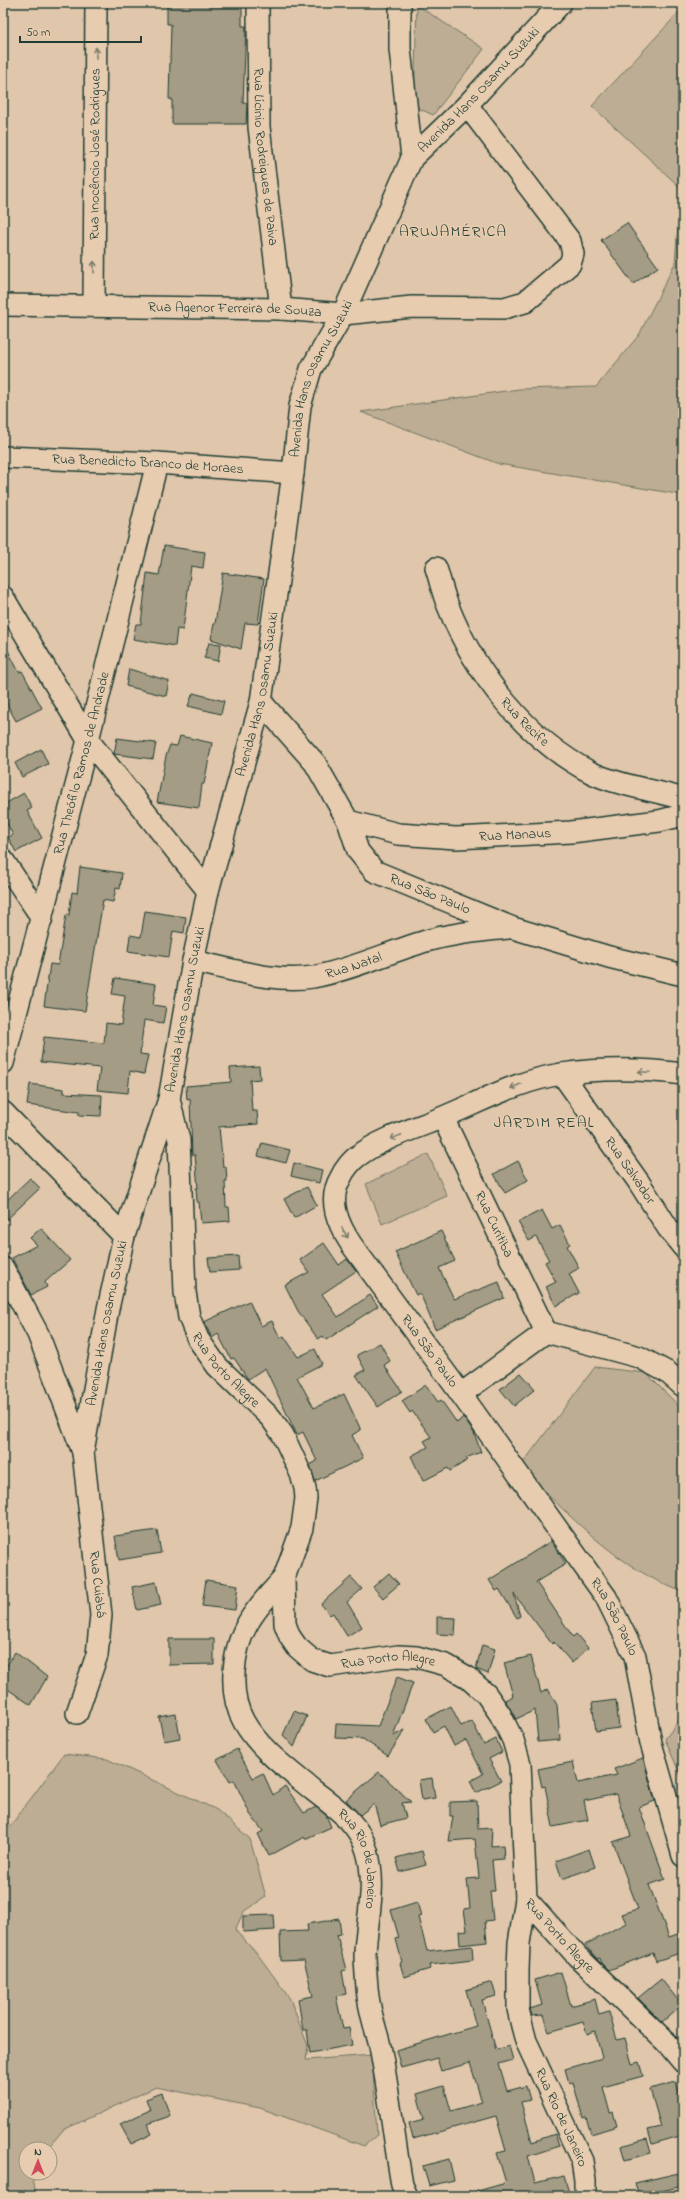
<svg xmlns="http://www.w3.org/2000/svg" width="686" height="2199" font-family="'Indie Flower',sans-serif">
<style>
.green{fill:#bdad94;stroke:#6e7564}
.building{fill:#a49c85;stroke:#1f3d34}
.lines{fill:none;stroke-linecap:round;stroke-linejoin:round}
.minor-casing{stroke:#1f3d34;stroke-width:24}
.minor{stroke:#e8ccaf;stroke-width:21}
.oneway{stroke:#797d6b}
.labels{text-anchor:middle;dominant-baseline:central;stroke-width:3;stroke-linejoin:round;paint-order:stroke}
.street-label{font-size:14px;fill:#1f3d34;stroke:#e8ccaf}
.quarter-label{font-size:16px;letter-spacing:1px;fill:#1f3d34;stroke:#e8ccaf}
</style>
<rect width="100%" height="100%" fill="#e0c6aa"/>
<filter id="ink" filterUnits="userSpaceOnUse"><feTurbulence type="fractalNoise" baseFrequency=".025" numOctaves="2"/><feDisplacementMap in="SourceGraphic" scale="8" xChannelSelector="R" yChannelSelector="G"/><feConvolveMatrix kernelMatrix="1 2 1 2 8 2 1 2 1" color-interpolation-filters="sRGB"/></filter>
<g filter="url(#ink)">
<!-- green -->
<path class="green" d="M417 5 484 49 433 115 414 106Z
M683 8V495L499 464 361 412 519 389 596 387 639 335 675 263 681 188 592 106Z
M428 1154 447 1196 382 1224 366 1184Z
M595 1367 646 1373 683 1410V1592C617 1568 569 1515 520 1467Z
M683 1715V1781L665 1739Z
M64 1754 107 1759 217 1810 250 1839 266 1897 244 1911 235 1930 259 1956 290 1999 308 2046 306 2060 372 2055 377 2135 364 2146 260 2108 156 2087 63 2130 47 2149H26V2173H32L36 2196H3V1836Z"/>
<!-- building -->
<path class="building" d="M167 3 242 4V26H246L243 103H247L246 124H172V99H169L171 24H167Z
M627 223 658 267 633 284 601 240Z
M164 546 205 552 203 568 191 566 183 630 177 629 175 646 133 639 136 624H141L147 573 159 575Z
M223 573 264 579 258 624 245 623 241 649 211 639 214 624H215Z
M3 641 19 672 22 671 42 708 16 721 3 697Z
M209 643 221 644 218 661 204 658Z
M129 669 169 681 166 696 126 686Z
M193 693 224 701 221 714 188 706Z
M180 736 212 743 204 784H202L199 808 157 802 166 756 170 745 177 746Z
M117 738 156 743 153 759 114 754Z
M41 749 48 764 22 777 15 763Z
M24 793 32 808 27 811 42 838 16 852 8 837 13 835 3 816V805Z
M80 867 122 873 120 889 116 888 113 902 103 900 85 1011 44 1006 50 964 58 965 66 915H69L72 892 77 893Z
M145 911 186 917 184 933 173 931 169 957 128 951 130 935 141 937Z
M115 978 156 984 153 1005 166 1007 163 1023 144 1020 140 1054 148 1055 144 1074 130 1071 128 1093 97 1090 100 1068 41 1062 44 1037 104 1043 106 1023 121 1025 125 996 112 994Z
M259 1066 260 1079 250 1080 252 1111H257L258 1124 219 1127 223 1167H226L227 1181H225L226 1207H229L230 1221 201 1223 199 1202H197L196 1188H198L195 1155H192L190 1099 187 1100 186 1086 231 1082 230 1068Z
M30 1084 64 1089V1093L102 1095 101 1116 79 1115V1112L27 1105Z
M262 1143 290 1150 286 1163 258 1156Z
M518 1161 528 1180 505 1193 494 1174Z
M294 1163 322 1170 319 1183 291 1176Z
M30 1178 40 1188 3 1223V1204Z
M307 1187 317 1205 294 1218 284 1199Z
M542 1210 552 1229 560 1225 570 1244 567 1246 579 1268 569 1274 579 1293 556 1306 546 1287 556 1282 545 1262 549 1260 536 1237 529 1241 518 1222Z
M41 1228 70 1260 45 1282 47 1287 31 1295 12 1258 37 1245 30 1238Z
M441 1231 455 1261 439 1268 454 1299 499 1282 504 1298 435 1329 420 1293 416 1295 395 1252Z
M324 1243 339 1265 347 1259 356 1271 322 1294 338 1317 370 1295 378 1306 326 1340 323 1336 318 1339 298 1311 285 1285 309 1272 300 1260Z
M238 1256 239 1270 210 1272 208 1258Z
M249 1301 261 1326 272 1321 280 1338 284 1336 298 1357 315 1349 322 1364 297 1377 314 1408 344 1394 361 1430 352 1435 363 1458 315 1481 310 1465 317 1461 303 1432 297 1435 265 1368 248 1379 234 1358 231 1359 218 1334 212 1338 204 1322Z
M380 1343 390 1361 384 1365 402 1391 378 1407 356 1375 365 1370 357 1355Z
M521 1373 535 1389 514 1406 500 1389Z
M426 1385 438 1402 441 1400 457 1423 463 1417 474 1433 481 1452 466 1458 468 1460 450 1471 448 1468 423 1481 411 1456 428 1447 424 1441 431 1437 412 1411 410 1413 402 1401Z
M157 1530 161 1553 119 1560 115 1536Z
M551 1541 566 1564 536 1582 573 1637 576 1634 588 1648 572 1663 554 1642 552 1644 514 1594 520 1616 517 1618 499 1589 496 1591 489 1580Z
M389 1573 399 1584 383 1598 373 1587Z
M351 1577 362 1589 347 1602 362 1627 347 1636 333 1613 330 1615 321 1604Z
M206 1580 238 1585 235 1610 202 1606Z
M156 1582 161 1605 137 1610 132 1587Z
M437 1617 456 1618 455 1635 437 1634Z
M169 1639H214V1664L169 1665Z
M482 1645 495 1649 488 1674 476 1669Z
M15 1652 47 1677 31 1705 3 1686V1672Z
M531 1656 541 1693 548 1689 557 1705 560 1740 538 1742 535 1710 516 1719 505 1700 513 1696 504 1663Z
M397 1677 413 1683 393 1736 405 1730 388 1756 363 1739 335 1738 336 1724 378 1726Z
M616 1700 619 1728 596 1731 592 1703Z
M451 1706 461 1726 472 1721 484 1745 496 1739 502 1752 489 1759 501 1781 476 1793 470 1781 483 1774 466 1740 454 1746 444 1726 433 1732 426 1719Z
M294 1711 307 1716 294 1747 283 1735Z
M176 1714 180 1738 164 1741 159 1717Z
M237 1749 253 1778 263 1773 273 1795 285 1786 304 1813 316 1807 326 1815 331 1827 305 1839 304 1837 269 1856 258 1834 263 1831 250 1814 234 1780 230 1782 217 1760Z
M643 1758 655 1801 639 1807 665 1879 649 1885 669 1937 683 1932V1952L656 1961 653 1953 609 1970 602 1963 600 1958 597 1959 585 1945 626 1923 622 1914 638 1909 613 1842 631 1836 616 1794 584 1801 588 1820 553 1827 545 1786 542 1787 538 1769 573 1762 578 1783 617 1775 614 1769Z
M379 1772 411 1802 402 1803 406 1818 380 1825 374 1804 360 1815 346 1800Z
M432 1778 435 1798 422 1800 419 1780Z
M477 1801 478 1829 492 1828 491 1846 503 1845 504 1859 492 1860 495 1891H490L493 1920 485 1921 487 1942 460 1945 459 1931 467 1930 464 1909 470 1908 467 1879 479 1878 475 1839 449 1841 453 1816H450V1802Z
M589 1849 595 1867 562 1879 556 1861Z
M422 1851 426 1865 400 1872 396 1858Z
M417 1902 421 1916 418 1917 427 1951 472 1946 473 1960 429 1965 430 1969 404 1977 400 1963 402 1962 396 1939 399 1938 391 1910Z
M274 1915 275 1930 243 1932V1916Z
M339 1919 341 1934 337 1935 346 1970 342 1971 346 1994 336 1996 343 2029 349 2028 352 2045 310 2053 307 2030H303L298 1999 313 1996 304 1960 281 1961 280 1932 308 1931 307 1924Z
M561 1972 571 2006 595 1999 599 2015 609 2012 617 2040 625 2038 632 2064 639 2062 643 2076 603 2087 610 2113 613 2112 617 2126 591 2134 586 2117 583 2118 573 2082 569 2083 565 2069 602 2058 595 2031 587 2034 583 2022 549 2032 543 2015 532 2016 530 2009 542 2005 535 1980Z
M661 1979 682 2005 662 2022 638 1998Z
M492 1982 496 1996 482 2000 496 2050 509 2046 513 2060 499 2064 507 2091 526 2086 530 2100 521 2102 532 2142 555 2134 559 2146 528 2156 535 2183 564 2176 570 2196H475L474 2192 506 2183 497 2153 506 2151 496 2116 413 2139 409 2123 424 2119 417 2094 444 2086 451 2111 482 2102 470 2063 441 2071 437 2058 401 2068 396 2050 476 2026 466 1990Z
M676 2082 683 2105V2135L652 2144 648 2130 661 2127 650 2089Z
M162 2093 170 2116 147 2124 152 2134 131 2144 120 2124 150 2110 146 2099Z
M647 2139 651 2153 625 2160 621 2146Z
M449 2159 454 2180 429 2186 423 2166Z
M683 2172V2186L639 2196 635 2183Z"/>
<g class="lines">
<!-- minor casing -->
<g class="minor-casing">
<g id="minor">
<path id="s1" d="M258 3 259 127 281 309"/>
<path d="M400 3V49L412 158"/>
<path id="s2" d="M3 305 281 309 343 314 412 307 504 308 525 302 570 264 573 254 570 241 467 105"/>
<path id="s3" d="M94 306 96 3"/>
<path id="s4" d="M3 457 157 463 293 473"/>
<path id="s5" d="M436 568C440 580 443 594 448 606 475 674 527 740 592 773 620 786 654 790 683 799"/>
<path d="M3 597 88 740 208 891"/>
<path id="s6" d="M261 702 315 763 348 821 358 851 374 871 513 928 609 957 683 975"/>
<path id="s7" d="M348 821 398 834 456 838 571 832 659 821 683 815"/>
<path d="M3 860 42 918"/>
<path id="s8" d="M193 961C231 969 273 983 313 977 351 970 389 952 426 941 453 933 481 931 508 928"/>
<path id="s9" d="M3 1063 88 740 157 463"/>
<path id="s10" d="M562 1074 638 1181 668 1228 683 1247"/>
<path id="s11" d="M683 1074C644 1069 602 1068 562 1074 519 1080 480 1102 441 1118 414 1129 382 1138 358 1156 352 1160 344 1170 341 1177 327 1200 338 1224 351 1244L461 1394 606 1597 635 1656 651 1743 683 1856"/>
<path id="s12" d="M169 1099 179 1140 185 1292 189 1317 198 1339 217 1366 271 1418 283 1435 301 1474 305 1488 306 1498 302 1528 284 1578 285 1624 290 1637 297 1647 312 1660 330 1666 398 1656 417 1657 446 1665 467 1677 486 1694 500 1714 513 1740 520 1764 526 1899 577 1956 667 2043 683 2062"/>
<path d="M3 1112 124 1236"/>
<path id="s13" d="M443 1118 546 1332 639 1357 667 1372 683 1386"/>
<path id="s14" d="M3 1268 38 1334 83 1452 101 1615 97 1655 77 1713"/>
<path d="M461 1394 546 1332"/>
<path id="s15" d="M83 1452 108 1309 124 1236 169 1099 193 961 208 891 261 702 293 473 300 406 311 369 343 314 412 158 467 105 561 3"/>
<path id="s16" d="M284 1578C271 1593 257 1606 248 1623 232 1650 228 1694 244 1722 260 1750 290 1771 314 1791 336 1808 359 1823 367 1851 377 1885 367 1918 365 1952 365 1964 366 1975 367 1987 368 2007 375 2026 380 2046 389 2092 394 2139 402 2185L407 2196"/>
<path id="s17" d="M526 1899 519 1943 518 1970V2009L522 2026 526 2041 582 2161 585 2181V2196"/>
</g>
</g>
<!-- minor -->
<use href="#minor" class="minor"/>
</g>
<!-- one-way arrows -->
<defs><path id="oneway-shaft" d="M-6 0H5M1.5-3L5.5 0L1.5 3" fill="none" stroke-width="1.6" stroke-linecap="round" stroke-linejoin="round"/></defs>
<g class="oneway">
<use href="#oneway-shaft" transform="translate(96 53) rotate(-90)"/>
<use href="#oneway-shaft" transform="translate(94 267) rotate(-90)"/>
<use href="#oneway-shaft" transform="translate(644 1072) rotate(-177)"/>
<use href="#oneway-shaft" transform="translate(516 1086) rotate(157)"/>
<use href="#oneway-shaft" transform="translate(396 1137) rotate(158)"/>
<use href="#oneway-shaft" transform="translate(345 1233) rotate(59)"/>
</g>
</g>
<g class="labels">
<!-- street labels -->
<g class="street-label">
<text stroke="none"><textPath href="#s15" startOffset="1439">Avenida Hans Osamu Suzuki</textPath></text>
<text stroke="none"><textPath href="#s3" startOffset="152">Rua Inocêncio José Rodrigues</textPath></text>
<text stroke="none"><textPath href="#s1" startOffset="154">Rua Lícinio Rodreigues de Paiva</textPath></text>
<text stroke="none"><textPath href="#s2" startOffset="232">Rua Agenor Ferreira de Souza</textPath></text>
<text stroke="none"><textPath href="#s15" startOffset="1103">Avenida Hans Osamu Suzuki</textPath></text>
<text stroke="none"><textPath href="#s4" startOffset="145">Rua Benedicto Branco de Moraes</textPath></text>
<text stroke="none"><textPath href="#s15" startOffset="779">Avenida Hans Osamu Suzuki</textPath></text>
<text stroke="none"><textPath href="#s5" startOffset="180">Rua Recife</textPath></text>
<text stroke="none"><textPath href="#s9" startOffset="310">Rua Theófilo Ramos de Andrade</textPath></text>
<text stroke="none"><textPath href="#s7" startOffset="169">Rua Manaus</textPath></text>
<text stroke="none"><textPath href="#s6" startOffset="266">Rua São Paulo</textPath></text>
<text stroke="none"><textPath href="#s8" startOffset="164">Rua Natal</textPath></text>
<text stroke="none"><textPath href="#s15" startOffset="455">Avenida Hans Osamu Suzuki</textPath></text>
<text stroke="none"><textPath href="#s10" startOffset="118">Rua Salvador</textPath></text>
<text stroke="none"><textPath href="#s13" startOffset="118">Rua Curitiba</textPath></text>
<text stroke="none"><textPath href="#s15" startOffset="131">Avenida Hans Osamu Suzuki</textPath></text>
<text stroke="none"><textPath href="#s11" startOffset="574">Rua São Paulo</textPath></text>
<text stroke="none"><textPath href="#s12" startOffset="285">Rua Porto Alegre</textPath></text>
<text stroke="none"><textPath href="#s14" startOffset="334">Rua Cuiabá</textPath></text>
<text stroke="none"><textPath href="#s11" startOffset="898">Rua São Paulo</textPath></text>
<text stroke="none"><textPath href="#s12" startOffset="693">Rua Porto Alegre</textPath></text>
<text stroke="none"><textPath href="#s16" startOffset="346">Rua Rio de Janeiro</textPath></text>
<text stroke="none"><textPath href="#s12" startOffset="1065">Rua Porto Alegre</textPath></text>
<text stroke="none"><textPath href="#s17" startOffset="228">Rua Rio de Janeiro</textPath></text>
</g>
<!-- quarter labels -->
<g class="quarter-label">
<text x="453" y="232">ARUJAMÉRICA</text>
<text x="544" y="1123">JARDIM REAL</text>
</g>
</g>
<!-- margin -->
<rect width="686" height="2199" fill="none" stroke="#e8ccaf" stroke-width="16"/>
<rect x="8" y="8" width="670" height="2183" fill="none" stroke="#1f3d34" stroke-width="1.5" filter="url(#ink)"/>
<!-- north arrow -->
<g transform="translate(38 2161)"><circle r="19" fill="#e8ccaf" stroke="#98937e"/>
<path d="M0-3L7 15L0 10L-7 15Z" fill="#d1495b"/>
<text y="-6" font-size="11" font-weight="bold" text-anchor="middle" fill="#1f3d34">N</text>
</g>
<!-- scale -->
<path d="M20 36v6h121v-6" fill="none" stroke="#1f3d34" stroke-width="2"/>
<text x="26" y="36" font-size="12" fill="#1f3d34" stroke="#e8ccaf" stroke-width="3" paint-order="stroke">50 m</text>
</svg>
